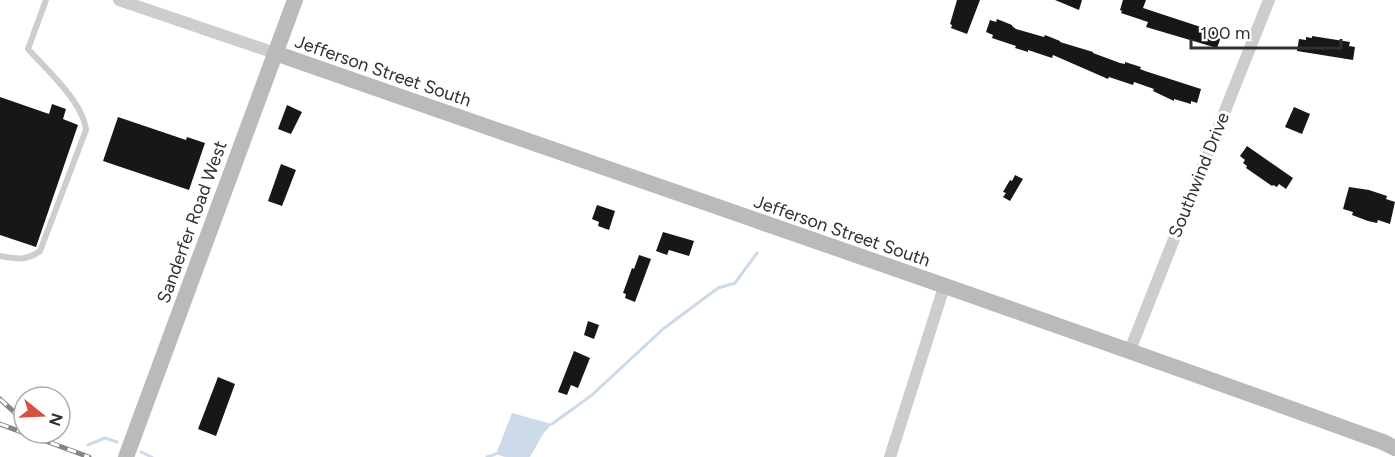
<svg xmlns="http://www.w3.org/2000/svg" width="1395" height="457" font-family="Figtree,sans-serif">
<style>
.water{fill:#cddaea}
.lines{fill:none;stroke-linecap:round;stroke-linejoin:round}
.stream{stroke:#cddaea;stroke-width:3}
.building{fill:#171717}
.lane{stroke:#cdcdcd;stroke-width:6}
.street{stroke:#cdcdcd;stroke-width:12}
.secondary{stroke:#bababa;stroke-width:16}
.rail-casing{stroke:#858585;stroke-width:5}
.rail{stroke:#fff;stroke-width:3;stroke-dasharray:9;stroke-linecap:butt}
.labels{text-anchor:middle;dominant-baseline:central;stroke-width:6;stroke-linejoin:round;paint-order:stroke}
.street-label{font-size:18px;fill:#303030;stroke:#fff}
</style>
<rect width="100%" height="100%" fill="#fff"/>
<!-- water -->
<path class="water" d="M512 413 552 424 543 434 530 457H505L496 454Z"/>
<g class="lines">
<!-- stream -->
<path class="stream" d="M552 424 592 395 663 329 718 288 735 283 757 253
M88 445 105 438 117 442
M141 452 152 457
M487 457 496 454"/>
</g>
<!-- building -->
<path class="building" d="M957 0H980L967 34 951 28 952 25 950 24Z
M1055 0H1082L1079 10Z
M1123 0H1146L1143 8 1222 34 1217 48 1146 27 1148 22 1121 13 1122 11 1120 10Z
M997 19 1012 25V26L1016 29 1044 37 1045 35 1060 41V42L1093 52V53L1120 63 1125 64V62L1141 67 1140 69 1145 71 1201 89 1197 103 1191 101V104L1174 99V101L1153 91 1154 89 1134 82 1133 85 1109 77 1108 79 1053 55 1052 58 1028 50V52L1015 48 1016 46 992 38 993 35 986 32 990 20 996 22Z
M1312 36 1350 42 1349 46 1355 47 1353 60 1297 51 1299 39 1306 40V37L1312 38Z
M0 97 49 114 52 104 66 109 63 119 78 125 36 247 0 235Z
M287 105 302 112 291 134 278 129Z
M1294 107 1310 114 1302 134 1285 127Z
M118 117 186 140 187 137 205 143 189 190 103 161Z
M1247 146 1293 178 1286 189 1279 184 1277 187 1273 185 1272 186 1246 168 1247 166 1243 163 1245 160 1240 156Z
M281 164 296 170 282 206 268 201Z
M1015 175 1023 179 1010 201 1003 197 1006 193 1003 192 1010 180 1012 181Z
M1349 187 1369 190 1387 196 1386 199 1395 202 1390 224 1378 220 1377 223 1368 221 1352 215 1353 212 1343 209Z
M597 205 615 211 609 230 598 226 599 222 592 219Z
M663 232 694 241 689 256 669 250 667 255 656 251Z
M639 255 651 259 635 302 625 298 626 294 623 293 632 268 634 269Z
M588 321 599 325 594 339 584 335Z
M574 351 590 358 578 388 571 385 567 395 558 392Z
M218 377 235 384 216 436 198 429Z"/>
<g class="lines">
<!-- lane -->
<path class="lane" d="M0 256C16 259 27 261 40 251L86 130C83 102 47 70 28 49L46 0"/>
<!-- street -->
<path class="street" d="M119 0 275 53
M1130 350 1269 0
M890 457 944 287"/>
<!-- secondary -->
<path class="secondary" d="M275 53C644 182 1015 308 1383 442L1395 448
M126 457 295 0"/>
<!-- rail casing -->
<g class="rail-casing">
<path id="rail" d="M0 399 24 421
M0 424 89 457"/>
</g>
<!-- rail -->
<use href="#rail" class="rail"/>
</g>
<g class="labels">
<!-- street labels -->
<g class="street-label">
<text transform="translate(383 71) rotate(19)">Jefferson Street South</text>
<text transform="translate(1199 175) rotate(-68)">Southwind Drive</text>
<text transform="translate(192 222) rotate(-70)">Sanderfer Road West</text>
<text transform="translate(842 231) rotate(19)">Jefferson Street South</text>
</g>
</g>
<!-- north arrow -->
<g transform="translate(42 415) rotate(108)"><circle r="28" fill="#ffffff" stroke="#acacac" stroke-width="1.5"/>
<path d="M0-4.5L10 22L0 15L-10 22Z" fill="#d75142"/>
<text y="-9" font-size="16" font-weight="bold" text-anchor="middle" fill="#303030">N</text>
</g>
<!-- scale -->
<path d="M1191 39v9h150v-9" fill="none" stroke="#303030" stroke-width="3"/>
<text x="1200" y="39" font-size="18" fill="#303030" stroke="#ffffff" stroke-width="4.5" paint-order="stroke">100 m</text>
</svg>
